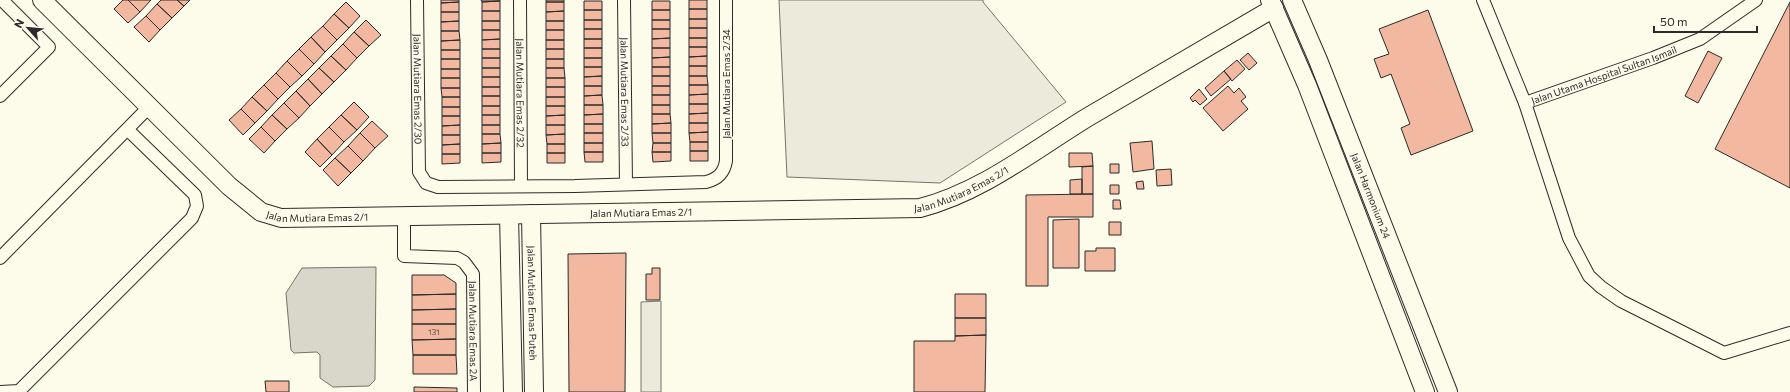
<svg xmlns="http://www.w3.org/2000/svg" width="1790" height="392" font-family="Commissioner,sans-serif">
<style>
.green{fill:#ecebdb;stroke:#74746e}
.parking{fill:#eceadb;stroke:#74746e}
.water{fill:#d8d7c9;stroke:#74746e}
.building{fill:#f2b8a0;stroke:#2b2b2b}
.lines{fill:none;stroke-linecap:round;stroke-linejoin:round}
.street-casing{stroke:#2b2b2b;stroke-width:14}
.secondary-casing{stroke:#2b2b2b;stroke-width:20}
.street{stroke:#fdfbea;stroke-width:12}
.secondary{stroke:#fdfbea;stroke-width:18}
.labels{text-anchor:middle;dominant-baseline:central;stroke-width:3;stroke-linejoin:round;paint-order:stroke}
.number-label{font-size:8px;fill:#5d4e48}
.street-label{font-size:10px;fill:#2b2b2b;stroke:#fdfbea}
</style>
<rect width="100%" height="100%" fill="#fdfbea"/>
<!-- green -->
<path class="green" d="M779 0H983V2L1066 102 940 183 787 177Z"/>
<!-- parking -->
<path class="parking" d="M661 301V392H641V302Z"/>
<!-- water -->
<path class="water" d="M376 267 375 380 369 386 333 387 320 378V355L317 352 294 353 291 350 286 293 302 268Z"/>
<!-- building -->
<path class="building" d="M123 0H128L140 12 128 23 114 9Z
M128 0H151L140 12Z
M161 0H177L184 6 172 18 157 4Z
M177 0H190L184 6Z
M441 0H459V2L441 3Z
M481 0H500V1L482 2Z
M546 0H564V2H546Z
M689 0H707V9H689Z
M500 1V11H482V2Z
M584 1H602V10H584Z
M652 1H670V10H652Z
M346 2 360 16 349 28 334 14Z
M459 2V12H441V3Z
M546 2H564V11L546 12Z
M1790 2V188L1715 149Z
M157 4 172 18 160 30 146 16Z
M689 9H707V19H689Z
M584 10H602V20H584Z
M652 10H670V20H652Z
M1428 10 1473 131 1411 155 1401 128 1410 124 1391 74 1381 78 1374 59 1389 54 1379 29Z
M482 11H500V21H482Z
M564 11V21H546V12Z
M441 12H459V21L441 22Z
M334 14 349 28 337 40 323 26Z
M146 16 160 30 149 42 134 27Z
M689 19H707V28H689Z
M366 20 381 35 369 46 354 32Z
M584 20H602V29H584Z
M652 20H670V29H652Z
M459 21V31H441V22Z
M482 21H500V30H482Z
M546 21H564V30H546Z
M323 26 337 40 325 52 311 37Z
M689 28H707V38H689Z
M584 29H602V39H584Z
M652 29H670V38L652 39Z
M482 30H500V39L482 40Z
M546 30H564V40H546Z
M441 31H459L460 40 441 41Z
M354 32 369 46 357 58 343 44Z
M311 37 325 52 314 64 299 49Z
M670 38V48H652V39Z
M689 38H707V47H689Z
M500 39V49H482V40Z
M584 39H602V48H584Z
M460 40V50H441V41Z
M546 40H564V49H546Z
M343 44 357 58 346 70 331 56Z
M689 47H707V56L689 57Z
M584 48H602V58H584Z
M652 48H670V57L652 58Z
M299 49 314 64 302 76 287 61Z
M482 49H500V58H482Z
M546 49H564V59H546Z
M441 50H460V59H441Z
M1708 51 1722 58 1698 103 1685 96Z
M1248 53 1257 63 1249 70 1240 60Z
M331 56 346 70 334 82 319 68Z
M707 56V66H689V57Z
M670 57V67H652V58Z
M482 58H500V68H482Z
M584 58H602V67H584Z
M441 59H460V69H441Z
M546 59H564V68H546Z
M1237 60 1245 69 1232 81 1224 71Z
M287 61 302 76 290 87 276 73Z
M689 66H707V76H689Z
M584 67H602V76L584 77Z
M652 67H670V76H652Z
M319 68 334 82 322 94 308 79Z
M482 68H500V77H482Z
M546 68H564L565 78H546Z
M441 69H460V78H441Z
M1224 71 1231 79 1211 96 1205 88Z
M276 73 290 87 278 99 264 85Z
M602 76V86H584V77Z
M652 76H670V86H652Z
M689 76H707L708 85H689Z
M482 77H500V87H482Z
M441 78H460V88H441Z
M546 78H565V87H546Z
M308 79 322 94 310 106 296 91Z
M264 85 278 99 267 111 252 97Z
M689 85H708V94L689 95Z
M584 86H602V95L584 96Z
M652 86H670V95H652Z
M1228 86 1234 93 1239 88 1246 97 1241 101 1248 109 1223 131 1203 108Z
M482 87H500V96H482Z
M546 87H565V97H546Z
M441 88H460V97H442Z
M1199 89 1207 99 1200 105 1195 100 1193 102 1190 98Z
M296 91 310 106 299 118 284 103Z
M708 94V104H689V95Z
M602 95 603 105H584V96Z
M652 95H670V105H652Z
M482 96H500V106H482Z
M252 97 267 111 255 123 241 109Z
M442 97H460V107H442Z
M546 97H565V106H546Z
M354 102 369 117 357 130 341 115Z
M284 103 299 118 287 129 272 115Z
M689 104H708V113L689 114Z
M584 105H603V114L584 115Z
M652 105H670V114H652Z
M482 106H500V115H482Z
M546 106H565V115L546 116Z
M442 107H460V116H442Z
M241 109 255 123 243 135 229 120Z
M708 113V123H689V114Z
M603 114V124H584V115Z
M652 114H670L671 123 652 124Z
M272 115 287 129 275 141 261 127Z
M341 115 357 130 344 142 329 127Z
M482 115H500V125H482Z
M565 115V125H546V116Z
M442 116H460V125L442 126Z
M372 121 388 136 375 148 360 133Z
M671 123V133H652V124Z
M689 123H708V132L689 133Z
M584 124H603V133H584Z
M460 125V135H442V126Z
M482 125H500V134H482Z
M546 125H565V134L546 135Z
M261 127 275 141 264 153 249 139Z
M329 127 344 142 332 155 317 139Z
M708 132V142H690L689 133Z
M360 133 375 148 363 161 348 146Z
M584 133H603V143H584Z
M652 133H671V143H653Z
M482 134H500L501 143 482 144Z
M565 134V144H547L546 135Z
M442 135H460V144L442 145Z
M317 139 332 155 320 167 305 152Z
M1152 141 1154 169 1133 172 1130 143Z
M690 142H708V151H690Z
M501 143V153H482V144Z
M584 143H603V152H584Z
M653 143H671V152H652Z
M460 144V154H442V145Z
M547 144H565V153H547Z
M348 146 363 161 351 173 335 158Z
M690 151H708V161H690Z
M584 152H603V162H585Z
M652 152H671V161L653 162Z
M482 153H501V162L482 163Z
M547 153H565V163H547Z
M1069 153H1092L1093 166 1069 167Z
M442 154H460V163L442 164Z
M335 158 351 173 338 186 323 170Z
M1110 164H1119V173H1110Z
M1093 166V194H1082V167Z
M1171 169 1172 185 1157 186 1156 170Z
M1082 179V194H1070V180Z
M1143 181 1144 189H1137L1136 182Z
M1110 185H1119V194H1110Z
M1093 194V217H1048V286H1026V195Z
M1113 200H1120L1121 209H1113Z
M1079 219V268H1053V220Z
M1109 222H1121V235H1109Z
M1096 248H1115V271H1085V251H1096Z
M626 253 625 392H569L568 254Z
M652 268H660V300H646V274H652Z
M412 275H444L456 283V294L412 295Z
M456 294V309L412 310V295Z
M955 294H986V318H955Z
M456 309V324H412V310Z
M955 318H986V335L955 336Z
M412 324H456V339L412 340Z
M986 335 985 392H914V341H955V336Z
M456 339V355H413L412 340Z
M413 355H456L457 374H413Z
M265 381H289V392H266Z
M414 387 457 388V392H414Z"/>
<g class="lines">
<!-- street casing -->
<g class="street-casing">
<g id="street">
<path id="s1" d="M417 0 419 172 426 183 438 187 575 186 706 182C718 179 724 173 726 161V0"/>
<path id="s2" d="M520 0 521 186"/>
<path id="s3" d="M624 0 626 184"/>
<path id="s4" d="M1483 0 1525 103 1653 58 1700 39 1756 0"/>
<path d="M0 96 49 47 2 0"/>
<path d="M1525 103 1569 238 1589 276 1601 287 1621 301 1724 353 1790 333"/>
<path id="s5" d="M404 216V256L457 258 464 262 473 274 474 392"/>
<path d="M0 258 149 107"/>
<path d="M0 392 19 391 192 218 197 206 195 195 128 130"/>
</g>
</g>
<!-- secondary casing -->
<g class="secondary-casing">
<g id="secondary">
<path id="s6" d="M42 0 229 186 261 212 281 218 920 208C982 192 1034 150 1088 117 1150 80 1212 44 1274 8"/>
<path d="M1270 0 1307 85 1425 392"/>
<path id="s7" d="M1292 0 1318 60 1448 392"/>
<path id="s8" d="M531 214 534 392"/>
<path d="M509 215 513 392"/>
</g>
</g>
<!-- street -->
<use href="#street" class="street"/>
<!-- secondary -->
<use href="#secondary" class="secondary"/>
</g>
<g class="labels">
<!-- number labels -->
<g class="number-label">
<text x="434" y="332">131</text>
</g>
<!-- street labels -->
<g class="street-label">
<text stroke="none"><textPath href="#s4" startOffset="195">Jalan Utama Hospital Sultan Ismail</textPath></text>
<text transform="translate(726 84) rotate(-90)">Jalan Mutiara Emas 2/34</text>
<text stroke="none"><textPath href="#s1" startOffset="89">Jalan Mutiara Emas 2/30</textPath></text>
<text stroke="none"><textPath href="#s3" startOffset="92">Jalan Mutiara Emas 2/33</textPath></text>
<text stroke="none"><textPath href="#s2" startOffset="93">Jalan Mutiara Emas 2/32</textPath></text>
<text stroke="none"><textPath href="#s6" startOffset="1010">Jalan Mutiara Emas 2/1</textPath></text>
<text stroke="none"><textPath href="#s7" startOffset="211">Jalan Harmonium 24</textPath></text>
<text stroke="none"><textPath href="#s6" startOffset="686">Jalan Mutiara Emas 2/1</textPath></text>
<text stroke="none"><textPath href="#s6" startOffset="362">Jalan Mutiara Emas 2/1</textPath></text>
<text stroke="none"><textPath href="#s8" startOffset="89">Jalan Mutiara Emas Puteh</textPath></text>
<text stroke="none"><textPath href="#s5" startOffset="173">Jalan Mutiara Emas 2A</textPath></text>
</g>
</g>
<!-- north arrow -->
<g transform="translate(28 28) rotate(297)" stroke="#fdfbea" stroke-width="3" paint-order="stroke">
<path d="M0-3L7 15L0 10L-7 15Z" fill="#2b2b2b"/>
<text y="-6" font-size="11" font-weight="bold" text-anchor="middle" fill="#2b2b2b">N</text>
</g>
<!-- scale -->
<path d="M1654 26v6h103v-6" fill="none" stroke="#2b2b2b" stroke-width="2"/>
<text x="1660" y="26" font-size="12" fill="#2b2b2b" stroke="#fdfbea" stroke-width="3" paint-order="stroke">50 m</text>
</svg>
